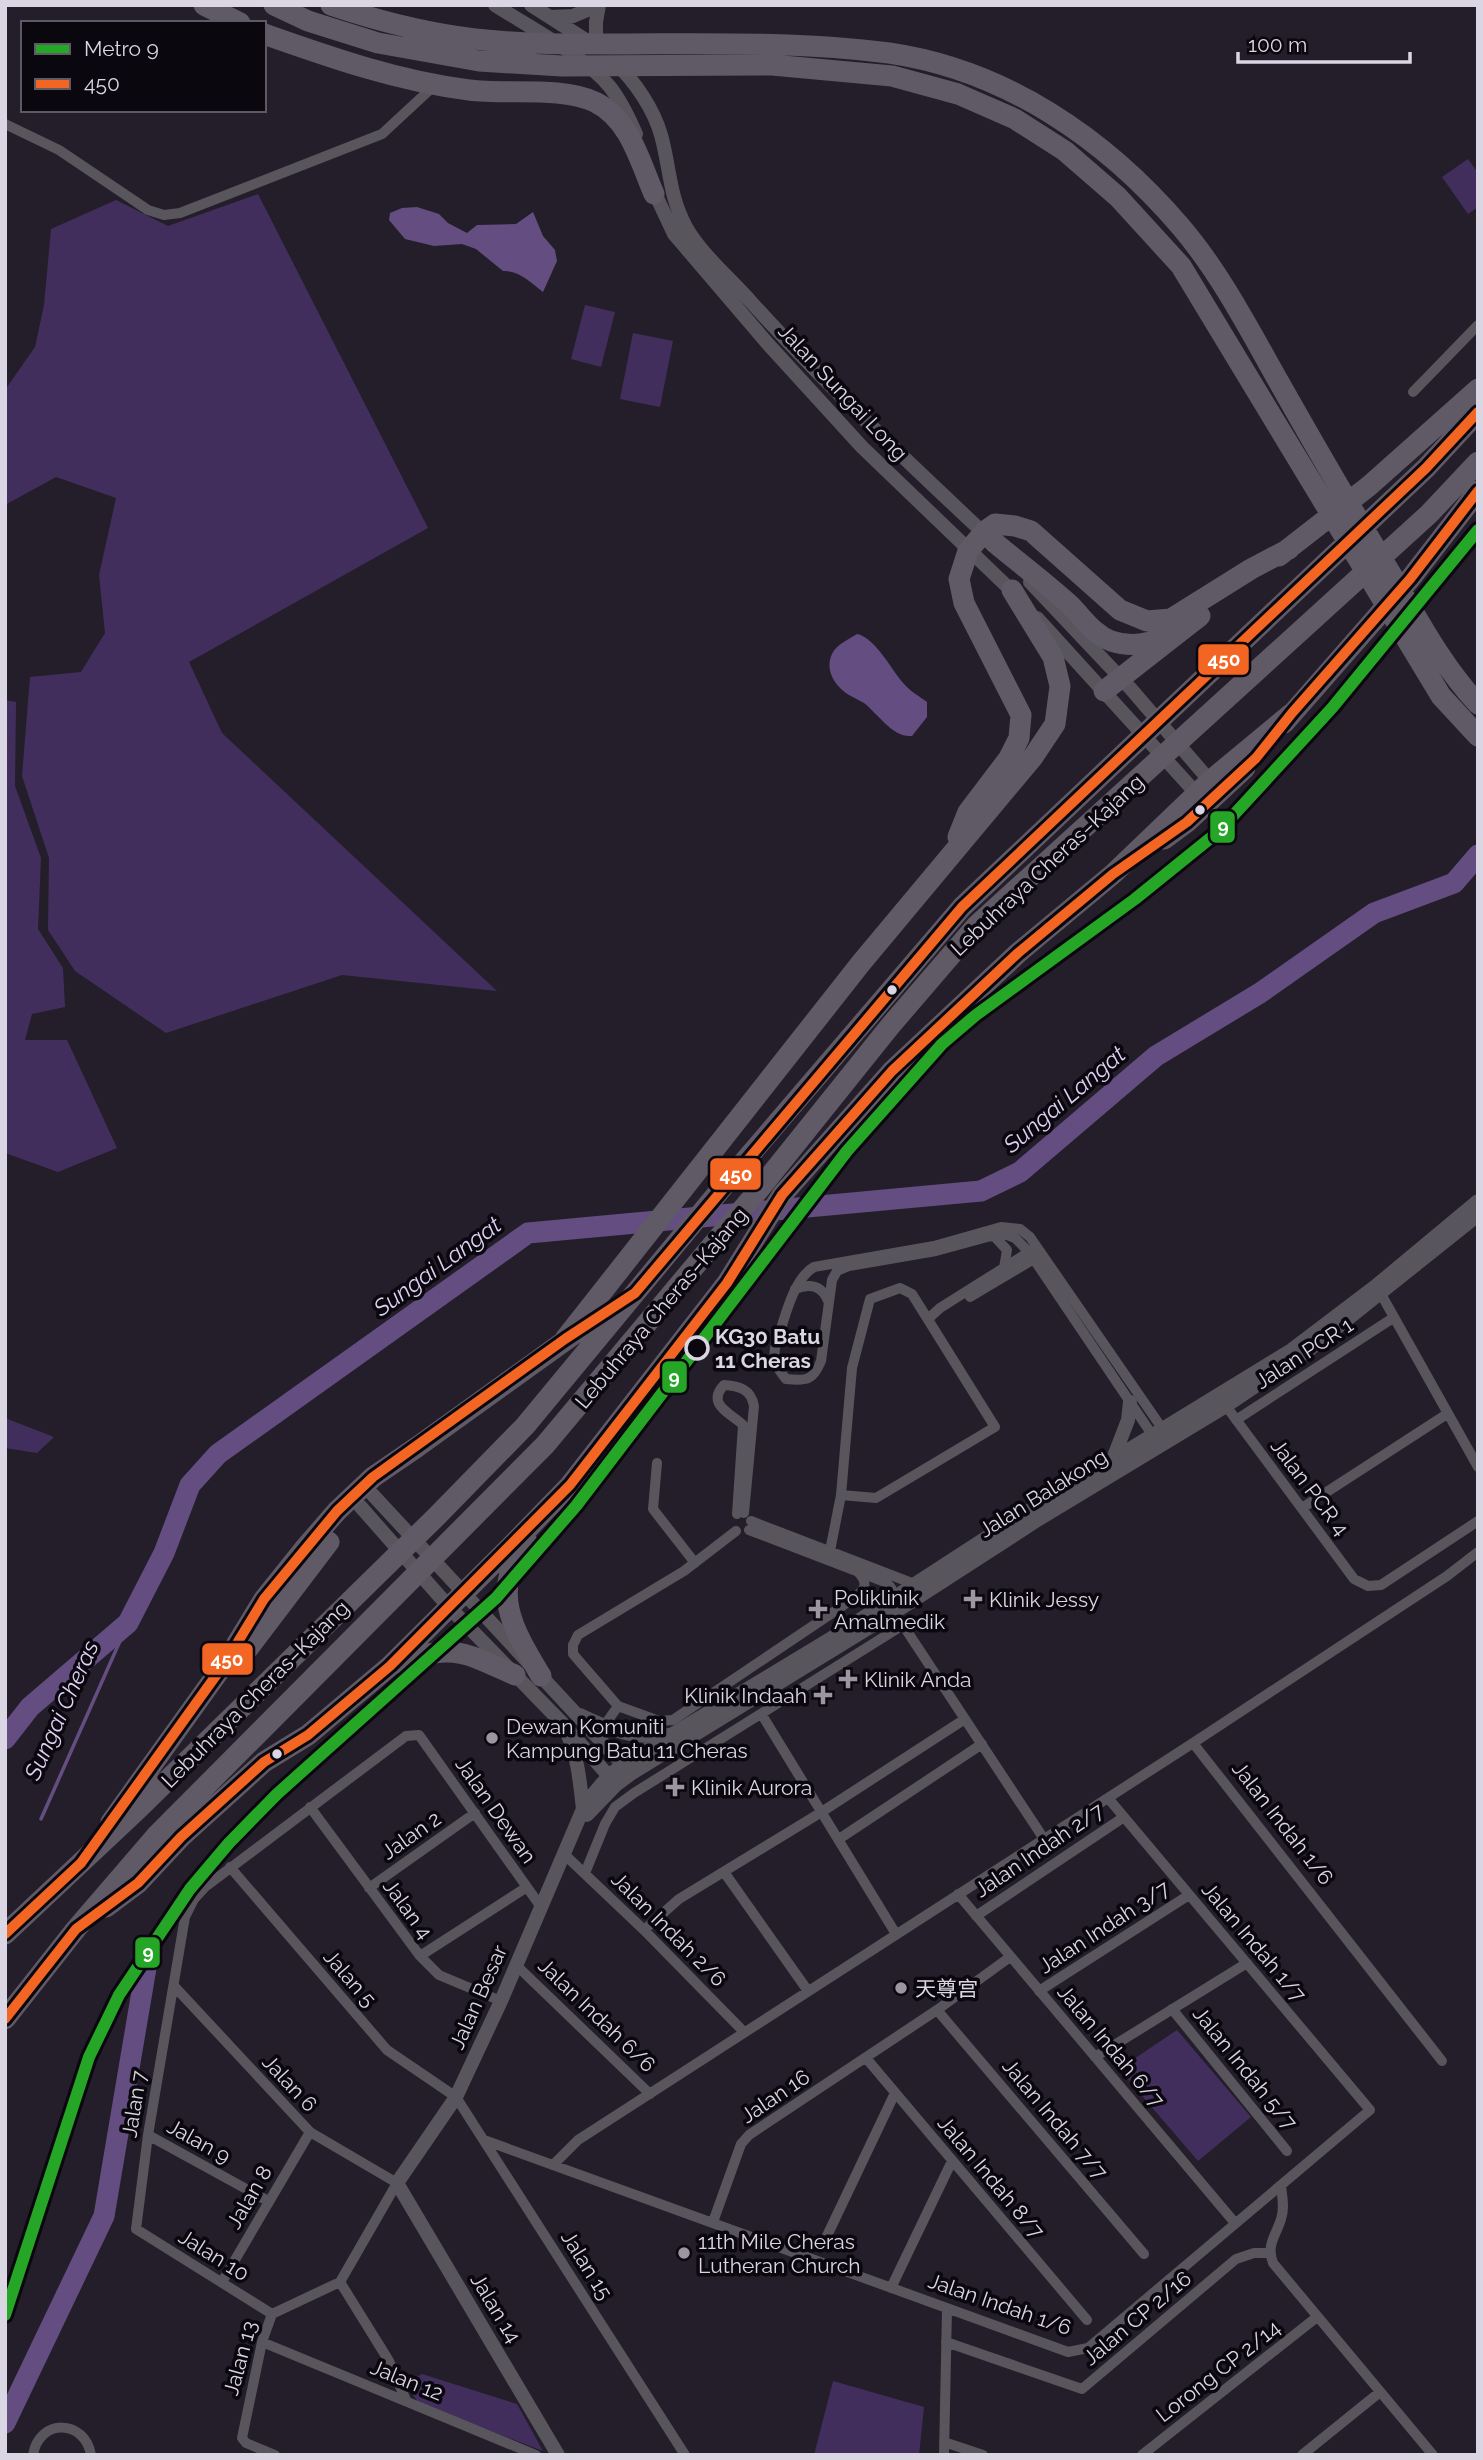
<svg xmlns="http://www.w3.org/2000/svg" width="1483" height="2460" font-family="Raleway,'Noto Sans SC',sans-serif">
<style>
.green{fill:#422e5d}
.water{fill:#644d81}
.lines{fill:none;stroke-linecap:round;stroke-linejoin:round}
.stream{stroke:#644d81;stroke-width:3.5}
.river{stroke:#644d81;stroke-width:21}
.minor{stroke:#58555d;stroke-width:10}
.tertiary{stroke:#58555d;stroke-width:14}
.motorway{stroke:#5f5a66;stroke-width:21}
.bus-1-casing{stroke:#0a070f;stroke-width:16}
.bus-1{stroke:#f26522;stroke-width:10}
.metro-1-casing{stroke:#0a070f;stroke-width:18}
.metro-1{stroke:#26a626;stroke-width:12}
.bus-dot{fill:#dbd6e3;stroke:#0a070f;stroke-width:2.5}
.stop-dot{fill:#0a070f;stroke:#dbd6e3;stroke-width:3.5}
.poi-dot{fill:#9b96a2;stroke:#0a070f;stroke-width:2.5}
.labels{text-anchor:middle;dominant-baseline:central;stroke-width:7;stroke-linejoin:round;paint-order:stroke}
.street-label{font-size:21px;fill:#dbd6e3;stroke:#0a070f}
.stop-label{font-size:21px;font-weight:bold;fill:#dbd6e3;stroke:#0a070f;text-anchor:start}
.poi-label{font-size:21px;fill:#dbd6e3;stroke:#0a070f;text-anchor:start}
.water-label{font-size:23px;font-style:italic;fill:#ded1f3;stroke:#0a070f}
.line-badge{stroke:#0a070f;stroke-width:2.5}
.badge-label{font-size:19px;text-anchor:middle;font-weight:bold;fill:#fff}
</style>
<rect width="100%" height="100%" fill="#231e2a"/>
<!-- green -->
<path class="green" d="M1468 159 1478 173V207L1468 214 1442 177Z
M258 194 428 528 189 662 222 733 497 991 342 975 166 1033 75 971 48 930 49 858 22 776 30 677 81 672 105 633 99 575 116 498 56 477 5 505V390L35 347 44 305 51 229 116 200 168 226Z
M585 305 615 312 601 367 571 359Z
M633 333 673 341 660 407 620 399Z
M5 700 16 702 15 786 41 858 38 929 63 968 65 1007 32 1014 25 1040H67L117 1148 58 1172 5 1153Z
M5 1418 54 1437 37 1453 5 1448Z
M1177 2030 1251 2117 1198 2161 1119 2069Z
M422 2374 517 2404 543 2451 418 2403 406 2382Z
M833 2381 924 2407 919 2455H814Z"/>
<!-- water -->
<path class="water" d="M417 207 439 214 448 223 467 233 477 225 516 224 533 212 543 236 555 250 557 261 543 292C532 283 518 270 503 271L476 249 462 244 434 246 405 239 389 220 390 213 402 208Z
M857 634C876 638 892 671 904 684 910 691 919 696 927 702V717L912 736C893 738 878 714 864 703 859 700 854 698 849 695 836 687 824 671 832 654 836 645 849 639 857 634Z"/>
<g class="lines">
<!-- stream -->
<path class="stream" d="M41 1819 128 1623"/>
<!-- river -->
<path class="river" d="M5 1739 30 1707 128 1623 164 1553 190 1485 218 1454 528 1233 981 1191 1020 1172 1156 1056 1260 993 1374 913 1454 883 1478 855
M5 2423 104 2216 147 1962"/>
<!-- minor -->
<path class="minor" d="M5 124 59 150 148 210 164 215 180 213 382 134 436 84
M1413 392 1478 325
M990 1236 995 1237 1007 1250 1004 1268
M795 1289C811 1283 822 1286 828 1301
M1381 1294 1478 1467
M970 1297 1034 1259
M928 1319 940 1308 1029 1252 1033 1253
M1226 1406 1354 1579 1368 1586 1381 1585 1478 1521
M1236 1420 1393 1318
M1155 1439 1029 1252 1015 1238 1002 1233 936 1251 849 1266 837 1271 832 1280 821 1361C813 1381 806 1381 786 1379 777 1368 773 1362 775 1348 783 1325 792 1279 814 1267L934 1246 1001 1227 1020 1229 1030 1237 1166 1434
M657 1463 653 1509 695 1563
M1302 1508 1447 1414
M737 1514 743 1425C730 1413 706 1404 724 1385 739 1386 751 1389 754 1406L744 1513
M751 1521 917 1585
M749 1530 885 1582C893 1587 895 1594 889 1602
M736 1531 684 1571 578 1635 573 1645V1654L618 1706 659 1721 673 1720 841 1607C858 1594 876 1588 855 1569
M830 1551 841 1495 852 1368 870 1299 900 1288 912 1294 995 1427 876 1498 841 1495
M899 1619 1044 1839
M762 1715 896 1934
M604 1726 618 1706
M1193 1743 1442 2061
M310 1807 420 1956 439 1975 501 2001
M839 1839 982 1744
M565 1855 644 1930 744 2032
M230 1867 387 2050 456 2097 685 2455
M724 1872 808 1991
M585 1873 605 1824 615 1807 634 1793 903 1625
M369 1888 475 1813
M958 1894 1235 2223
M976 1916 1124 1817
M644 1930 679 1899 820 1813 965 1719
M420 1956 527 1887
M516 1965 650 2094
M174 1986 310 2132 397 2183 340 2282 272 2314 262 2342 242 2438 246 2443 275 2455
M1039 1991 1189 1895
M1172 2009 1287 2151
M937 2010 1144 2254
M1095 2057 1247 1963
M866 2058 1087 2320
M148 2135 268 2201
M484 2140 1068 2352 1088 2348 1370 2110 1108 1798
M553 2165 578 2140 1193 1743 1447 1576 1478 1552
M1281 2185C1282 2196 1285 2208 1281 2219 1276 2236 1266 2244 1273 2263L1433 2455
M713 2222 741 2144 749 2135 937 2010 1010 1957
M825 2240 895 2093
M222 2282 310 2132
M340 2282 389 2361 406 2400
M891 2288 952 2161
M272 2314 136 2229 148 2135 185 1917 194 1899 205 1887 406 1736 419 1735 541 1907
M262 2342 536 2455
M946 2342 1082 2389 1236 2259 1254 2253H1270
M944 2442 983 2455
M33 2455C39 2418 85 2419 91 2455
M944 2455 947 2309
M1142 2455 1317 2317
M1302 2455 1380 2392"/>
<!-- tertiary -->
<path class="tertiary" d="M495 5C529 27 585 56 610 87 621 101 629 118 636 134
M531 5 592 44
M550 17 573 16 599 5
M596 47V22L599 5
M616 64C635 81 654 110 661 135 670 167 669 196 686 227 702 255 731 279 752 303 827 386 909 463 990 539
M652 187 674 234 768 344 862 447 1016 595
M1030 582 1131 689 1210 781
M1037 618 1196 793
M1113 1459 1128 1420 1130 1402
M372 1494 628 1770
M360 1506 449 1607 564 1725 613 1781
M580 1715C612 1730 632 1739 668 1735
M567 1733C578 1757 580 1783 583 1809
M587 1815 616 1785 632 1773 914 1600 1039 1519 1226 1406 1310 1349 1478 1215
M558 2455 397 2183 456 2097 501 2001 583 1809C594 1791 606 1777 623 1764L830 1639 1009 1523 1290 1351 1377 1285 1478 1201"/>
<!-- motorway -->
<path class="motorway" d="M204 5 240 23
M274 5 308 21 378 43 479 61 562 66 772 65 892 76 958 94 1015 119 1065 151 1118 197 1181 266 1441 696 1478 736
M331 5C378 21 426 33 475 39 519 44 564 44 608 44 702 44 796 41 889 53 1006 70 1106 139 1181 227 1221 274 1250 331 1280 384 1315 446 1351 508 1388 569 1416 615 1441 665 1478 704
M264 34C332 58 398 81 469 90 508 95 560 86 595 102 630 119 640 162 654 194
M994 542C1019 563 1046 583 1070 605 1083 618 1093 634 1111 641 1129 647 1147 645 1164 637
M1279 556 1369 486 1478 389
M1104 691 1200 616
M1284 723 1410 579 1478 491
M958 837 968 812 1009 758 1019 738 1021 715 964 603 959 579 968 551 985 531 995 524 1015 526 1031 531 1120 610 1147 621 1171 619 1251 569 1289 549
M1164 839 1187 822 1245 768
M565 1339 861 963 1033 757 1055 724 1060 686 1053 657 1012 590
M527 1542C488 1590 514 1631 541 1676
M247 1650 329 1542
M397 1663C452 1643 464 1652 515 1675
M111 1822 225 1663 264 1599 304 1549 337 1511 373 1477 417 1447 577 1332
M106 1907 138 1883 181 1837 264 1762 308 1735 390 1666 510 1547 570 1485 727 1283 782 1195 892 1071 1018 953 1113 874 1210 781 1292 713
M5 1934 139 1808 436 1517 525 1426 736 1171 962 907 1426 468 1478 412
M5 2019 76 1929 156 1836 545 1445 761 1187 891 1025 976 926 1429 514 1478 462"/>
<!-- bus-1 casing -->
<g class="bus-1-casing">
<path id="bus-1" d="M5 1934 81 1863 225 1663 264 1599 337 1511 373 1477 565 1339 635 1293 962 907 1426 468 1478 412
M5 2019 76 1929 138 1883 181 1837 264 1762 308 1735 390 1666 570 1485 727 1283 782 1195 892 1071 1018 953 1113 874 1187 822 1256 758 1292 713 1410 579 1478 491"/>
</g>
<!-- bus-1 -->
<use href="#bus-1" class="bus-1"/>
<!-- metro-1 casing -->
<g class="metro-1-casing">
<path id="metro-1" d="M5 2315 89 2057 119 1995 190 1889 229 1843 277 1794 496 1598 576 1506 847 1151 942 1044 976 1015 1135 899 1218 832 1332 708 1478 530"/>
</g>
<!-- metro-1 -->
<use href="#metro-1" class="metro-1"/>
</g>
<!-- markers -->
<g class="bus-dot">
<circle cx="1200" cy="810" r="6"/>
<circle cx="892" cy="990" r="6"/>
<circle cx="277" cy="1754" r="6"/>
</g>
<circle class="stop-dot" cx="697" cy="1348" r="11"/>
<g class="poi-dot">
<path d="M969.5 1588.5h7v7h7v7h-7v7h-7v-7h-7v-7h7z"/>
<path d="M814.5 1598.5h7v7h7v7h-7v7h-7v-7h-7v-7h7z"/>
<path d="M844.5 1668.5h7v7h7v7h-7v7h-7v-7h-7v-7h7z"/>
<path d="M819.5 1684.5h7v7h7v7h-7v7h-7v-7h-7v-7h7z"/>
<circle cx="492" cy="1738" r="7"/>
<path d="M671.5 1776.5h7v7h7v7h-7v7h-7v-7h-7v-7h7z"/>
<circle cx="901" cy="1988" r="7"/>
<circle cx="684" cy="2253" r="7"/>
</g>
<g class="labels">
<!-- street labels -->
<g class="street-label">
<text transform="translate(843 392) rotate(47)">Jalan Sungai Long</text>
<text transform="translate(1047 865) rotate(-43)">Lebuhraya Cheras–Kajang</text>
<text transform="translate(661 1308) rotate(-50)">Lebuhraya Cheras–Kajang</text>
<text transform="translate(1304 1353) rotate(-33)">Jalan PCR 1</text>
<text transform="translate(1310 1487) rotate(53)">Jalan PCR 4</text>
<text transform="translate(1043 1493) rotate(-32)">Jalan Balakong</text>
<text transform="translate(255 1694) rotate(-45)">Lebuhraya Cheras–Kajang</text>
<text transform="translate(496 1810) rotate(55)">Jalan Dewan</text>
<text transform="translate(1283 1823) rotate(52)">Jalan Indah 1/6</text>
<text transform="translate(411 1835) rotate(-35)">Jalan 2</text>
<text transform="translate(1039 1850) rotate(-34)">Jalan Indah 2/7</text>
<text transform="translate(408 1909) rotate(54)">Jalan 4</text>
<text transform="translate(1104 1927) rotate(-33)">Jalan Indah 3/7</text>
<text transform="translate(669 1929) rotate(45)">Jalan Indah 2/6</text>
<text transform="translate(1254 1942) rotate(50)">Jalan Indah 1/7</text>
<text transform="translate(350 1978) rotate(49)">Jalan 5</text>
<text transform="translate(478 1997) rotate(-66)">Jalan Besar</text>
<text transform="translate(597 2015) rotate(44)">Jalan Indah 6/6</text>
<text transform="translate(1111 2046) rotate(50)">Jalan Indah 6/7</text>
<text transform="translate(1245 2068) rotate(51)">Jalan Indah 5/7</text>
<text transform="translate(290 2083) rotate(47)">Jalan 6</text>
<text transform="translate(775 2096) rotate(-34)">Jalan 16</text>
<text transform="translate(134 2104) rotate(-81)">Jalan 7</text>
<text transform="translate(1055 2119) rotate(50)">Jalan Indah 7/7</text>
<text transform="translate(199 2141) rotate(29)">Jalan 9</text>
<text transform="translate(991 2177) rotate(50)">Jalan Indah 8/7</text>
<text transform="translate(249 2197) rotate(-60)">Jalan 8</text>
<text transform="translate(214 2255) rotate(32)">Jalan 10</text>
<text transform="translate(587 2265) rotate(58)">Jalan 15</text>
<text transform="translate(1000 2304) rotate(19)">Jalan Indah 1/6</text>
<text transform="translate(496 2308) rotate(59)">Jalan 14</text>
<text transform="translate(1137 2318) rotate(-40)">Jalan CP 2/16</text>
<text transform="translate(240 2358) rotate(-75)">Jalan 13</text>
<text transform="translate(1218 2371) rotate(-38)">Lorong CP 2/14</text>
<text transform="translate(407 2380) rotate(22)">Jalan 12</text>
</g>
<!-- stop labels -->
<g class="stop-label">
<text x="715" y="1336">KG30 Batu<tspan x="715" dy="24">11 Cheras</tspan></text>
</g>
<!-- poi labels -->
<g class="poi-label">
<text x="834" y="1597">Poliklinik<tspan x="834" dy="24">Amalmedik</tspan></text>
<text x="989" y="1599">Klinik Jessy</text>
<text x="864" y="1679">Klinik Anda</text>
<text x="807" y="1695" text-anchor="end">Klinik Indaah</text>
<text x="506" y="1726">Dewan Komuniti<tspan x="506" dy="24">Kampung Batu 11 Cheras</tspan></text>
<text x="691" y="1787">Klinik Aurora</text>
<text x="915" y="1988">天尊宫</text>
<text x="698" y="2241">11th Mile Cheras<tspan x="698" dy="24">Lutheran Church</tspan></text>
</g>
<!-- water labels -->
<g class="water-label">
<text transform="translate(1064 1099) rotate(-40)">Sungai Langat</text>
<text transform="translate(437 1266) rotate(-36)">Sungai Langat</text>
<text transform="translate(61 1710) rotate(-66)">Sungai Cheras</text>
</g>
</g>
<g class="line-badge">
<rect x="1197" y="643" width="53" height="33" rx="7" fill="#f26522"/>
<rect x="1209" y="810" width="27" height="34" rx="7" fill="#26a626"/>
<rect x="709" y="1157" width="53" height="34" rx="7" fill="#f26522"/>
<rect x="661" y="1360" width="27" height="34" rx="7" fill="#26a626"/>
<rect x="201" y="1642" width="53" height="34" rx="7" fill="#f26522"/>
<rect x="134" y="1936" width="27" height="33" rx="7" fill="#26a626"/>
</g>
<g class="badge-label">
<text x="1224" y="666">450</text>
<text x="1223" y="833">9</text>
<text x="736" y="1181">450</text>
<text x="674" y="1384">9</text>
<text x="227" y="1666">450</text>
<text x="148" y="1959">9</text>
</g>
<!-- border -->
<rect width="1483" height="2460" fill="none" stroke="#dbd6e3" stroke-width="14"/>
<!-- legend -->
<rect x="21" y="21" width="245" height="91" fill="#0a070f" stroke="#5e5a64" stroke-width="2"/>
<rect x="35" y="44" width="35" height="10" fill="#26a626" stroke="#5e5a64" stroke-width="2"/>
<text x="84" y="56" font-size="21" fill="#dbd6e3">Metro 9</text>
<rect x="35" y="79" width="35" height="10" fill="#f26522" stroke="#5e5a64" stroke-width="2"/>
<text x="84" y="91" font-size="21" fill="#dbd6e3">450</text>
<!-- scale -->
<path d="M1238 52v10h172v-10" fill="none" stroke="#dbd6e3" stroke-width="3.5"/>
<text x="1248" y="52" font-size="21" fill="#dbd6e3" stroke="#0a070f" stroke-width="5" paint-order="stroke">100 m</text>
</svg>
